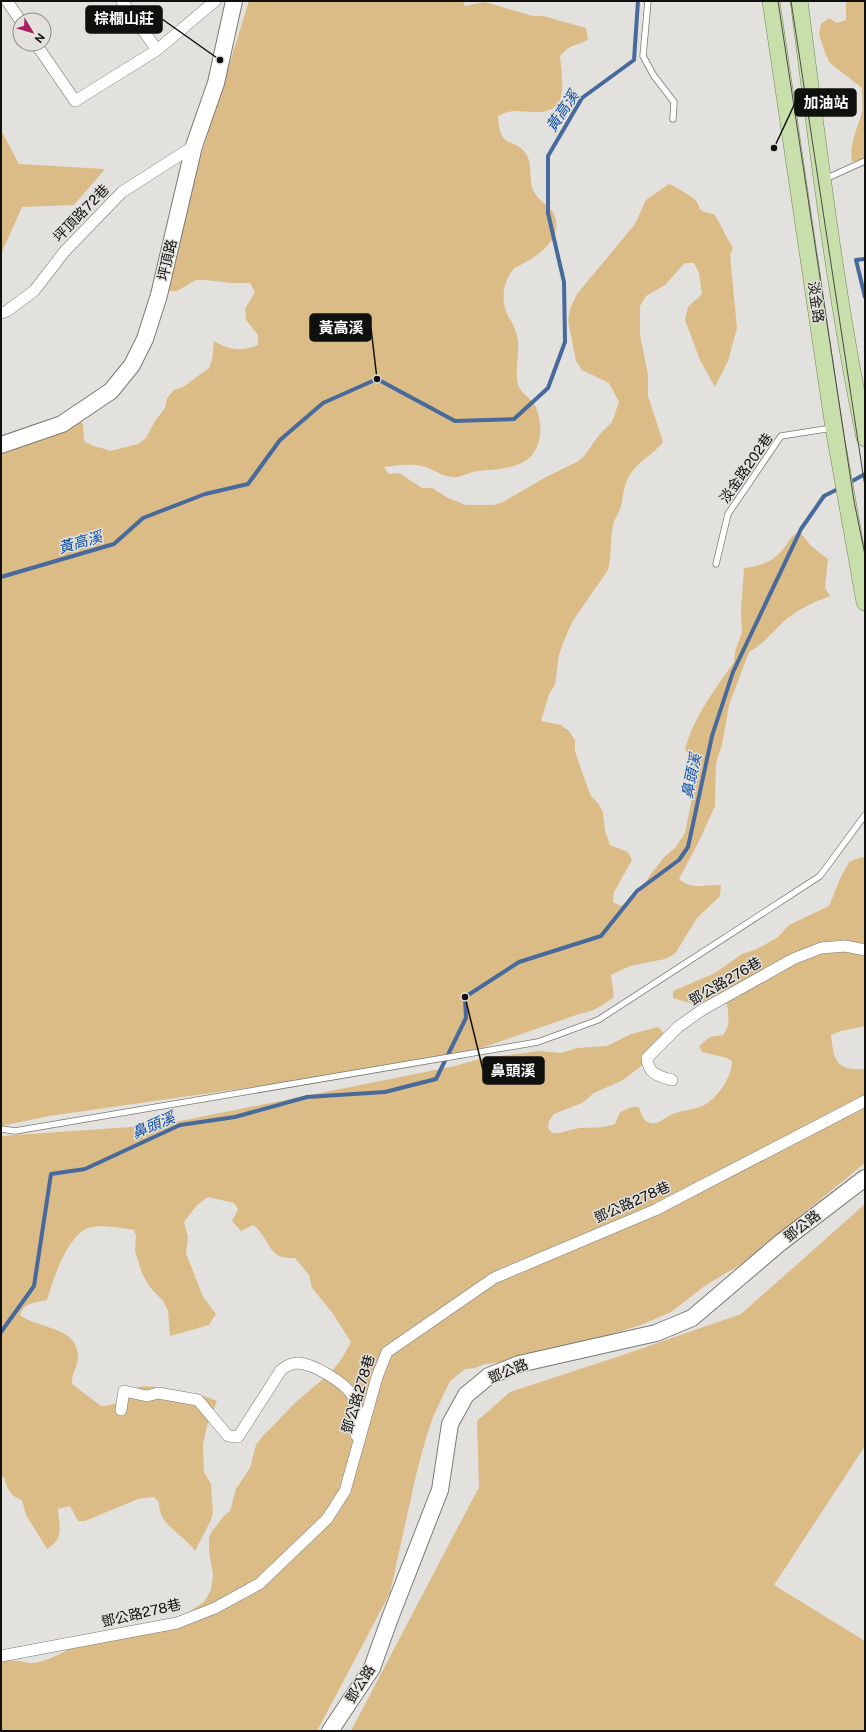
<svg xmlns="http://www.w3.org/2000/svg" width="866" height="1732" font-family="'Public Sans','Noto Sans TC',sans-serif">
<style>
.green{fill:#dcbc86}
.lines{fill:none;stroke-linecap:round;stroke-linejoin:round}
.stream{stroke:#47699b;stroke-width:4}
.lane-casing{stroke:#7a7975;stroke-width:7}
.street-casing{stroke:#7a7975;stroke-width:12}
.secondary-casing{stroke:#7a7975;stroke-width:18}
.primary-casing{stroke:#708850;stroke-width:18}
.lane{stroke:#fff;stroke-width:5.5}
.street{stroke:#fff;stroke-width:11}
.secondary{stroke:#fff;stroke-width:16}
.primary{stroke:#c8deab;stroke-width:17}
.tram{stroke:#4a4a47;stroke-width:1}
.labels{text-anchor:middle;dominant-baseline:central;stroke-width:3;stroke-linejoin:round;paint-order:stroke}
.street-label{font-size:14px;fill:#10100e;stroke:#e3e1dd}
.water-label{font-size:15px;font-style:italic;fill:#1051a6;stroke:#e3e1dd}
.leader{fill:none;stroke:#10100e;stroke-width:1.5}
.callout-dot{fill:#10100e;stroke:#e3e1dd;stroke-width:1.5}
.callout{fill:#10100e;stroke:#10100e;stroke-width:1.5}
.callout-label{font-size:15px;text-anchor:middle;font-weight:bold;fill:#fff}
</style>
<rect width="100%" height="100%" fill="#e3e1dd"/>
<!-- green -->
<path class="green" d="M249 1H463L465 6 485 2 533 16H543L586 28 588 40 568 48 560 56C561 68 564 85 561 96 556 118 532 111 516 111 509 111 504 113 498 116 500 152 514 136 526 154 534 165 527 184 536 195 542 204 552 206 555 217 562 238 541 254 524 263 520 266 514 267 512 271 508 276 505 284 504 290 501 315 513 317 517 336 521 351 513 374 519 387 523 395 532 399 536 407 544 428 542 455 519 464 505 470 491 470 477 471 470 472 464 476 457 477 444 478 437 471 426 467 412 463 398 465 384 467L389 474 399 473 422 488H432L448 498 466 505H494L503 502 546 477 577 462 585 455 599 435 612 422 619 402 609 383 582 370 576 361 568 320 570 309 577 294 635 224 646 200 669 184C677 188 687 193 694 199 703 206 693 211 714 214 722 225 725 237 733 247L730 255 737 328 728 361 715 387 700 360 685 320 688 307 702 294 699 273 694 263H685L665 285 646 296 640 306V335L648 375V396L663 442C654 454 639 461 631 473 624 483 624 491 622 502 621 510 615 517 613 525 610 540 612 556 608 570L572 622 563 643 559 655 555 685 549 694 541 721 561 725 569 731 575 740V751L587 786 591 796 598 803 603 812 605 831 610 845 628 852 632 860 614 892 613 902 621 906 637 895 651 874 665 856 675 848 685 833 696 778 692 757 685 750C692 719 716 688 734 662L735 652 742 632 741 611 744 568C762 566 774 561 785 547 791 539 789 537 800 532L811 546 828 559 825 588 830 596C814 602 794 611 781 624 771 634 762 645 749 652L729 705 722 745 716 763 715 806 699 841 679 879C694 891 704 884 721 885L720 896 697 918 675 954 665 959 630 966 611 975 614 997C604 1004 594 1012 582 1013L450 1059 49 1116 1 1126V444L76 418 83 424 84 441C92 447 101 447 110 451L138 444 146 438 155 421 165 408 167 398 174 390 183 387 209 368 212 360 214 341C229 350 241 352 258 345V335L246 320 245 309 255 292 250 283H230L206 280H196L177 291H167L171 252Z
M846 1H865V155L863 159 852 162C849 145 856 132 861 116 864 107 861 97 862 88L830 63 826 55 819 34 821 24 829 18 837 23 846 20Z
M1 130 19 164 105 169 74 205 22 207 1 254Z
M862 857 865 858V1026L841 1031 831 1035C834 1061 836 1071 865 1069V1163L740 1265 706 1285 671 1312 641 1325 602 1337 505 1362 485 1364 475 1368 465 1369 450 1381 433 1417 426 1438 417 1471 390 1593 317 1731H1V1661C11 1660 20 1661 29 1663 41 1664 62 1654 70 1648L184 1615 204 1602 211 1590 213 1575 209 1552V1538L212 1531 224 1516 230 1511 236 1489 250 1468 256 1445 261 1438 297 1401 331 1372 341 1360 351 1342 331 1311 312 1288 309 1275 295 1258C291 1258 286 1258 282 1257 268 1253 266 1233 253 1225L241 1231 232 1221 238 1209 234 1203 208 1197 197 1205 184 1222 188 1237 186 1253 203 1297 216 1314 209 1325 170 1336 168 1311 164 1302 149 1286 142 1273 135 1251 136 1236 134 1230C123 1228 98 1224 88 1228 67 1236 53 1280 47 1300 35 1303 24 1302 20 1315 38 1329 75 1326 78 1354 79 1366 71 1373 72 1384L101 1406C112 1406 121 1402 130 1395 133 1393 135 1388 139 1387 150 1383 207 1395 217 1401L207 1426 203 1444 204 1472 211 1484 213 1513 211 1520 195 1551C183 1533 159 1527 159 1502L154 1497 138 1499 85 1521H78L70 1506 58 1509C59 1526 65 1538 47 1549L26 1515 22 1500C10 1496 7 1489 4 1477H1V1136L160 1125 455 1066 483 1058 539 1051 561 1053 577 1048 607 1046 631 1034 658 1027 663 1032 664 1038 645 1063 623 1080 594 1093 582 1103 554 1114 549 1121 548 1128 552 1133C562 1134 570 1129 580 1128 593 1127 601 1129 615 1124L620 1112 632 1107H639C641 1113 643 1122 651 1123 659 1125 666 1116 673 1114 682 1110 692 1110 700 1107 716 1101 732 1078 732 1061L727 1058 702 1052 699 1046 710 1037 723 1035C732 1024 728 1010 725 996L693 1004 673 998V991L715 973 742 954 757 949 778 937 789 925 829 906 840 879 849 862Z
M865 1204V1446L774 1585 865 1641V1731H351L479 1487 477 1421 510 1392 620 1356 741 1314Z"/>
<g class="lines">
<!-- stream -->
<path class="stream" d="M865 259 856 260 865 297
M847 484 865 474
M1 577 114 544 143 518 205 494 248 484 280 440 323 403 377 379 455 421 514 419 548 388 565 342 564 282 548 213V156L582 98 634 60 638 1
M1 1332 34 1286 51 1174 85 1169 180 1125 235 1117 307 1097 385 1092 436 1079 466 1018 465 997 519 962 601 936 637 891 679 860 688 847 712 736 733 672 801 529 824 496 840 488"/>
<!-- lane casing -->
<g class="lane-casing">
<path id="lane" d="M648 1 643 56 654 76 674 102 673 119
M825 179 865 161
M716 564 728 514 781 436 832 428
M1 1129 15 1131 538 1042 598 1020 820 876 865 815"/>
</g>
<!-- street casing -->
<g class="street-casing">
<path id="street" d="M7 1 20 20
M122 1 157 50
M36 44 75 101 157 50 215 1
M1 313 7 311 34 291 65 251 122 192 194 146
M672 1080C658 1076 648 1074 647 1058L678 1027 702 1010 793 959 821 948 845 946 865 950
M121 1410 124 1391 147 1396 158 1393 198 1400 228 1436 238 1437 281 1370C286 1366 291 1363 298 1363 314 1364 344 1382 353 1396 360 1406 356 1424 356 1435
M1 1656 177 1623 215 1608 259 1584 327 1519 345 1491 377 1377 387 1352 494 1278 655 1210 865 1101"/>
</g>
<!-- secondary casing -->
<g class="secondary-casing">
<path id="secondary" d="M1 445 62 424 111 391 132 365 145 339 159 295 194 146 216 83 234 1
M330 1731 372 1668 390 1618 440 1490 450 1424 466 1395 489 1376 519 1364 656 1333 692 1318 780 1243 865 1178"/>
</g>
<!-- primary casing -->
<g class="primary-casing">
<path id="primary" d="M771 1 834 428 865 602
M799 1C818 147 835 294 865 438"/>
</g>
<!-- lane -->
<use href="#lane" class="lane"/>
<!-- street -->
<use href="#street" class="street"/>
<!-- secondary -->
<use href="#secondary" class="secondary"/>
<!-- primary -->
<use href="#primary" class="primary"/>
<!-- tram -->
<path class="tram" d="M778 1 854 501 865 555
M791 1 865 487"/>
</g>
<g class="labels">
<!-- street labels -->
<g class="street-label">
<text transform="translate(81 213) rotate(-46)">坪頂路72巷</text>
<text transform="translate(167 260) rotate(-77)">坪頂路</text>
<text transform="translate(816 302) rotate(82)">淡金路</text>
<text transform="translate(746 468) rotate(-55)">淡金路202巷</text>
<text transform="translate(725 981) rotate(-30)">鄧公路276巷</text>
<text transform="translate(632 1202) rotate(-24)">鄧公路278巷</text>
<text transform="translate(802 1226) rotate(-38)">鄧公路</text>
<text transform="translate(508 1371) rotate(-22)">鄧公路</text>
<text transform="translate(358 1394) rotate(-73)">鄧公路278巷</text>
<text transform="translate(141 1613) rotate(-13)">鄧公路278巷</text>
<text transform="translate(360 1684) rotate(-58)">鄧公路</text>
</g>
<!-- water labels -->
<g class="water-label">
<text transform="translate(562 111) rotate(-56)">黃高溪</text>
<text transform="translate(80 542) rotate(-16)">黃高溪</text>
<text transform="translate(691 776) rotate(-78)">鼻頭溪</text>
<text transform="translate(153 1125) rotate(-23)">鼻頭溪</text>
</g>
</g>
<!-- callouts -->
<path class="leader" d="M220 60L162 19M774 148L795 103M377 379L371 328M465 997L483 1070"/>
<g class="callout-dot">
<circle cx="220" cy="60" r="4"/>
<circle cx="774" cy="148" r="4"/>
<circle cx="377" cy="379" r="4"/>
<circle cx="465" cy="997" r="4"/>
</g>
<g class="callout">
<rect x="86" y="6" width="76" height="27" rx="4"/>
<rect x="795" y="89" width="61" height="27" rx="4"/>
<rect x="310" y="314" width="61" height="27" rx="4"/>
<rect x="483" y="1057" width="61" height="27" rx="4"/>
</g>
<g class="callout-label">
<text x="124" y="24">棕櫚山莊</text>
<text x="826" y="108">加油站</text>
<text x="341" y="333">黃高溪</text>
<text x="513" y="1076">鼻頭溪</text>
</g>
<!-- border -->
<rect width="866" height="1732" fill="none" stroke="#10100e" stroke-width="4"/>
<!-- north arrow -->
<g transform="translate(32 32) rotate(128)"><circle r="19" fill="#e3e1dd" stroke="#8f8d8a"/>
<path d="M0-3L7 15L0 10L-7 15Z" fill="#ab1d5c"/>
<text y="-6" font-size="11" font-weight="bold" text-anchor="middle" fill="#10100e">N</text>
</g>
</svg>
